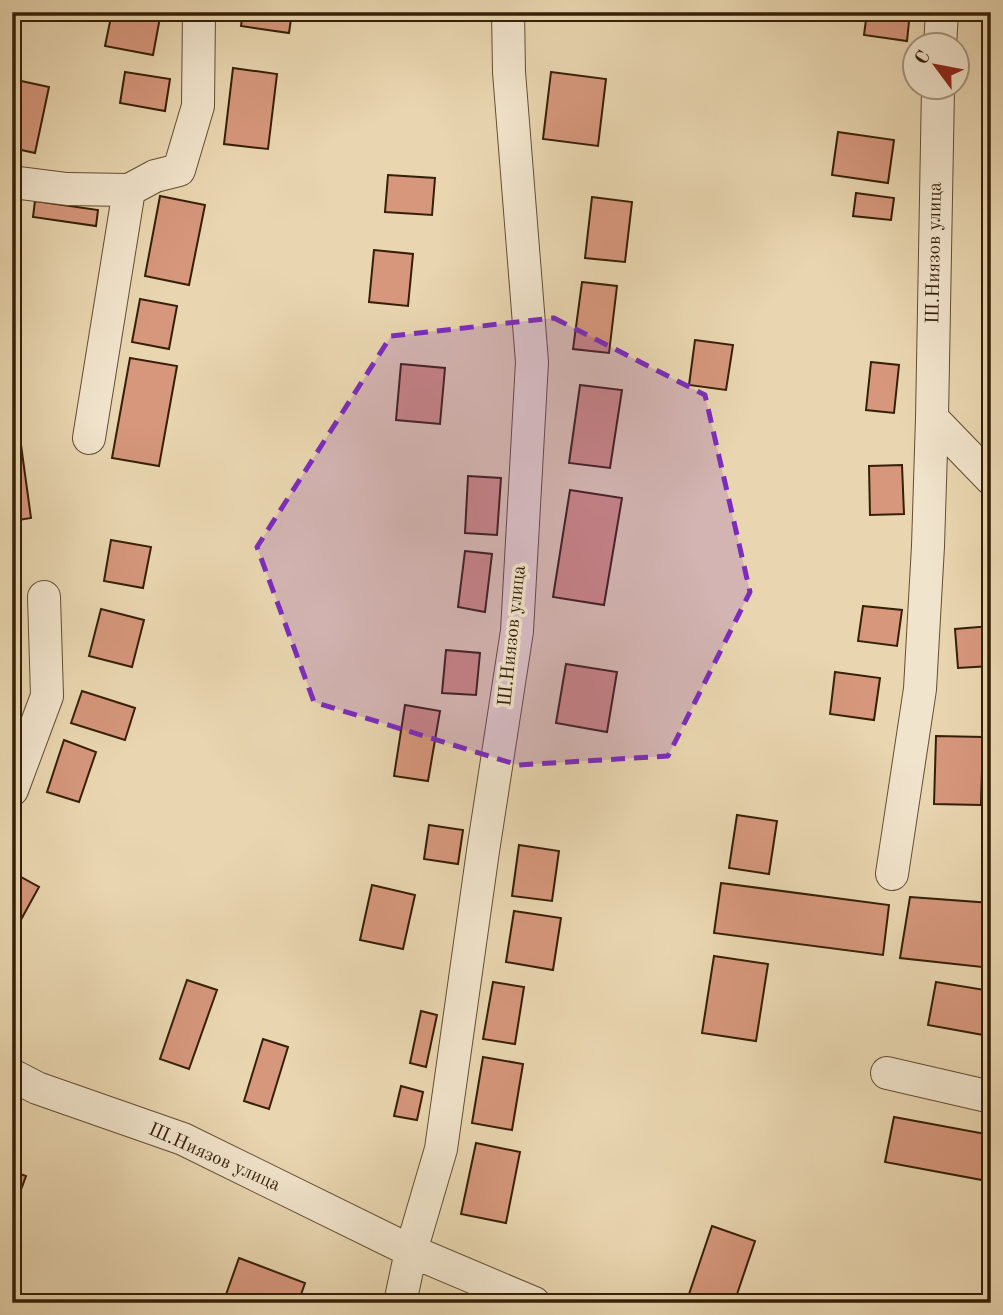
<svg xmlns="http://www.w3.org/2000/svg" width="1003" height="1315" font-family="'Old Standard TT',serif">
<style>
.building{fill:#d6977c;stroke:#361f07;stroke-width:2}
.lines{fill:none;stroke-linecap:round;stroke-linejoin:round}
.minor-casing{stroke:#634d31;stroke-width:34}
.minor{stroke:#f1e4cc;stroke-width:32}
.rail-casing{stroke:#361f07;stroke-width:8}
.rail{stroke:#f1e4cc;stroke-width:5;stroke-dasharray:16;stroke-linecap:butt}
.marked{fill:#7b2cbf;fill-opacity:0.2;stroke:#7b2cbf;stroke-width:5;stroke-dasharray:14 9;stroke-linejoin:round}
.labels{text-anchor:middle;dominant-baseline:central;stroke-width:7;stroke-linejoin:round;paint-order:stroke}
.street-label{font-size:19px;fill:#361f07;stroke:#f1e4cc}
</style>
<rect width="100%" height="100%" fill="#e9d6b0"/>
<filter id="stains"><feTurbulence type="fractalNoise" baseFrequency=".00286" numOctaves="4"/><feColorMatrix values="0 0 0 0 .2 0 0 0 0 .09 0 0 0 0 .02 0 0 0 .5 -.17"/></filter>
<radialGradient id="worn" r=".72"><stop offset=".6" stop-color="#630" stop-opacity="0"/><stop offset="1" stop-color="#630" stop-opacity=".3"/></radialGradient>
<!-- building -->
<path class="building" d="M112 12H161L153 55 105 46Z
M243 12H292L289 33 241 26Z
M867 12H910L907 41 864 35Z
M233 68 277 74 268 149 224 144Z
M125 72 170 79 165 111 120 103Z
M551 72 606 79 598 146 543 139Z
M12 79 49 87 35 153 12 148Z
M838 132 894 140 888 183 832 175Z
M388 175 435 178 432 215 385 212Z
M856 193 894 198 891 220 853 216Z
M160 196 205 205 189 285 145 276Z
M592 197 632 202 625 262 585 258Z
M12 198 21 199 12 252Z
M35 201 98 210 96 226 33 217Z
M374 250 413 254 408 306 369 302Z
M582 282 617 286 609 353 573 349Z
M140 299 177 306 169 349 132 342Z
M695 340 733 345 726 390 689 385Z
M130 358 177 366 159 466 112 458Z
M871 362 899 365 894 413 866 410Z
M401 364 445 368 440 424 396 420Z
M580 385 622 390 610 468 569 463Z
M21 445 31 518 12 521V446Z
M902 465 904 514 870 515 869 466Z
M468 476 501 478 497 535 465 533Z
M570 490 622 498 604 605 553 597Z
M111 540 151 547 143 588 104 581Z
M465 551 492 554 485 612 458 607Z
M863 606 902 610 897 646 858 641Z
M101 609 144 620 132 667 89 656Z
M991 626V666L958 668 955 629Z
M446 650 480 653 476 695 442 693Z
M566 664 617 672 607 732 556 723Z
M835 672 880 678 874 720 830 714Z
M82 691 135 708 125 740 71 723Z
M405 705 440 711 428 781 394 776Z
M936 736 983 737 981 805 934 804Z
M64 740 96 752 79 802 47 792Z
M737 815 777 821 769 874 729 868Z
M429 825 463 830 458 864 424 859Z
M519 845 559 851 552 901 512 896Z
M12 872 39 887 12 936Z
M721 883 889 905 883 955 714 933Z
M372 885 415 895 403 949 360 940Z
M910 897 991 903V968L900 958Z
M514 911 561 918 553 970 506 962Z
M714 956 768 964 756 1041 702 1033Z
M187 980 217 990 189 1069 160 1059Z
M493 982 524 987 515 1044 483 1039Z
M936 982 991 991V1026L989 1036 928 1025Z
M421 1011 437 1015 426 1067 410 1063Z
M263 1039 288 1047 269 1109 244 1101Z
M483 1057 523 1064 512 1130 472 1123Z
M401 1086 423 1092 417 1120 394 1116Z
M894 1117 991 1135 982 1180 885 1162Z
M476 1143 520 1152 506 1223 461 1214Z
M12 1171 26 1176 12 1214Z
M712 1226 755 1241 734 1303H686Z
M239 1258 305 1283 298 1303H223Z"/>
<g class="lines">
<!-- minor casing -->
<g class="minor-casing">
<path id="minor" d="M940 46 942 12
M12 182 67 189 129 190
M932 418 991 479
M89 438 129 190 155 176 179 170 198 106 199 12
M12 790 47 696 44 597
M892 874 920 689 928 546 932 418 938 88
M887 1073 991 1097
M12 1075 37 1088 183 1139 411 1251 441 1149 483 851 517 631 532 362 509 72 508 12
M400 1303 411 1251 534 1303"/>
</g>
<!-- minor -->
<use href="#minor" class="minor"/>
<!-- rail casing -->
<g class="rail-casing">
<path id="rail" d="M988 12V122L991 232"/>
</g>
<!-- rail -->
<use href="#rail" class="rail"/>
</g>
<!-- marked area -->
<path class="marked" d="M554 318 705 395 750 592 668 756 518 765 314 702 257 547 391 336Z"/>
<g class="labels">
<!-- street labels -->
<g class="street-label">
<text transform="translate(935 253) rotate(-89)">Ш.Ниязов улица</text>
<text transform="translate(513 636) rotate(-84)">Ш.Ниязов улица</text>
<text transform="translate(214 1158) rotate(24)">Ш.Ниязов улица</text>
</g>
</g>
<!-- margin -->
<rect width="1003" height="1315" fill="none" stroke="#e9d6b0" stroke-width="42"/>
<rect x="14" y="14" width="975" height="1287" fill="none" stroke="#361f07" stroke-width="3.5"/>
<rect x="21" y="21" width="961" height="1273" fill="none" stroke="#361f07" stroke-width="2"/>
<!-- north arrow -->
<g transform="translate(936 66) rotate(302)"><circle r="33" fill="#f1e4cc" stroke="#a6957d" stroke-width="2"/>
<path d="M0-5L12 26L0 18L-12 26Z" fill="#8f2418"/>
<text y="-10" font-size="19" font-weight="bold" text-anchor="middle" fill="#361f07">С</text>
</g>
<rect width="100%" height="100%" filter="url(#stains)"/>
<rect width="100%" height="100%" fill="url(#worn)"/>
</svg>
